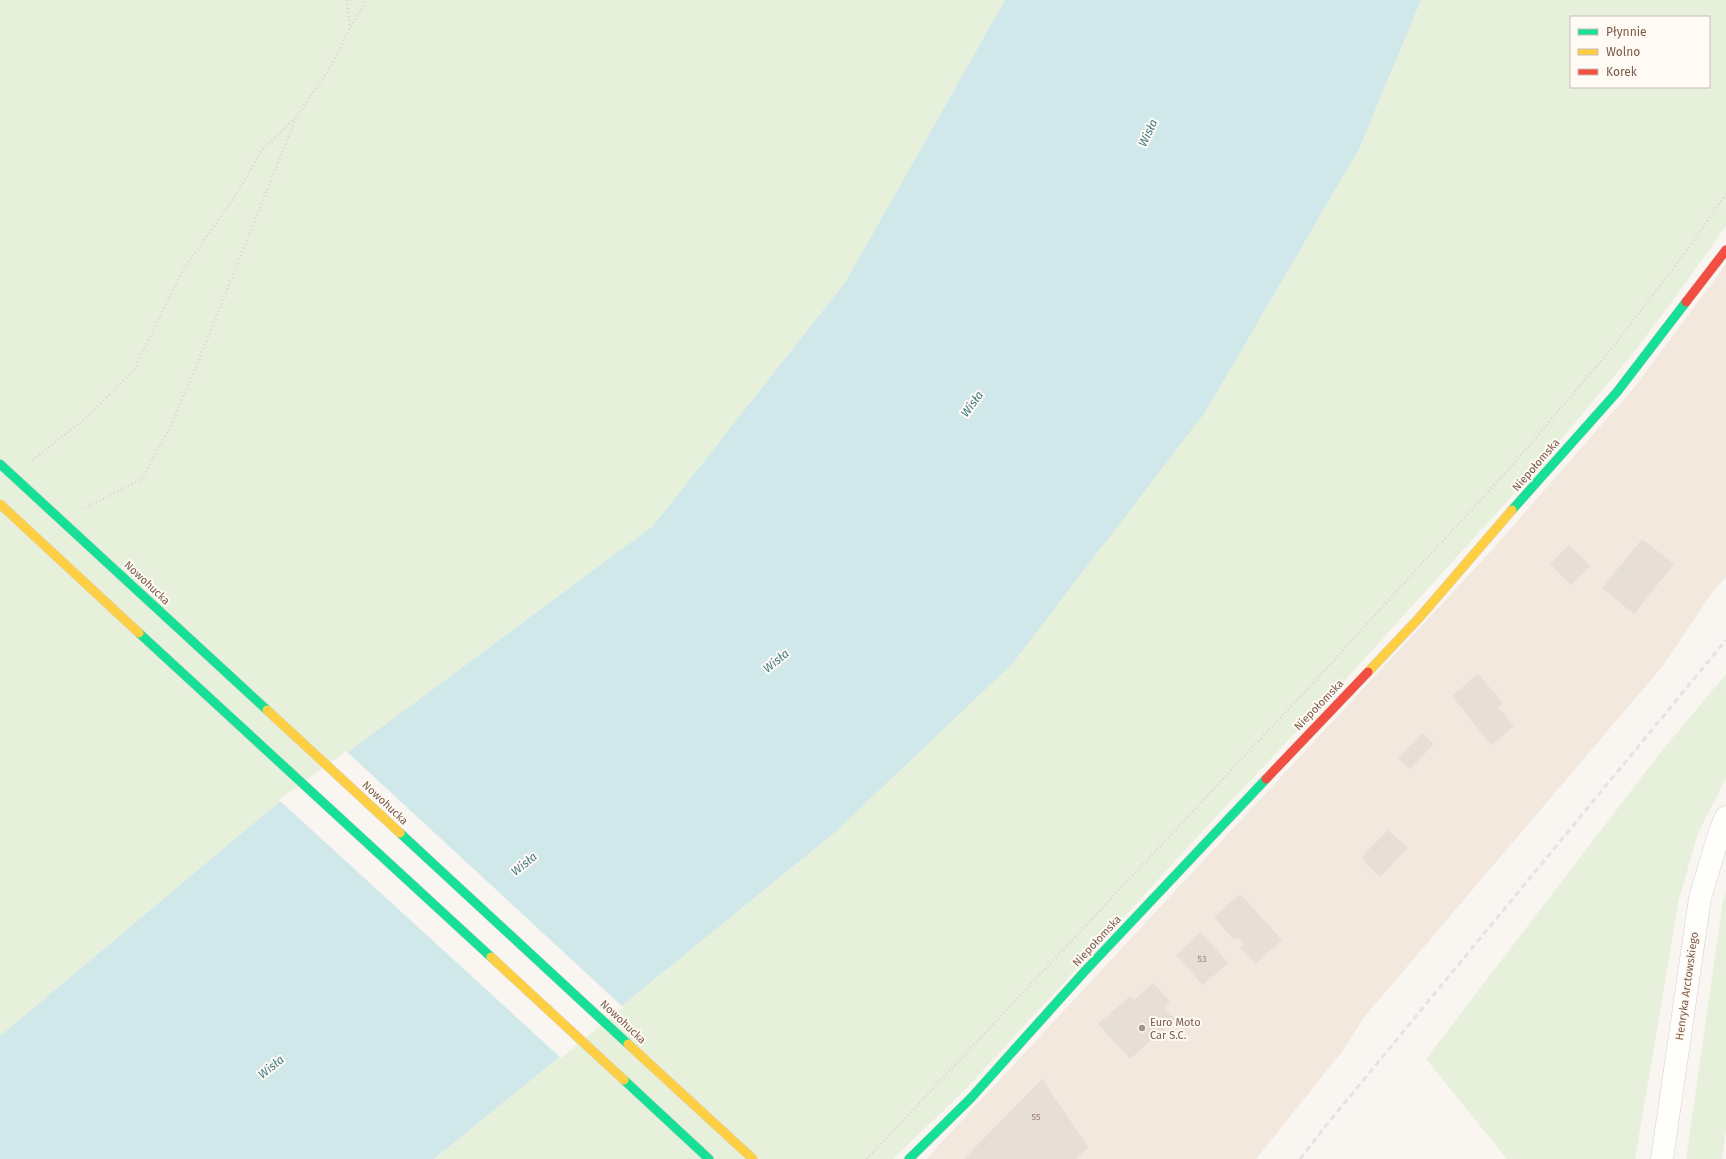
<svg xmlns="http://www.w3.org/2000/svg" width="1726" height="1159" font-family="'Fira Sans',sans-serif">
<style>
.residential{fill:#f2e8de}
.green{fill:#e7f0db;fill-rule:evenodd}
.water{fill:#d0e8ea}
.pier{fill:#f9f5f0}
.building{fill:#e6ded7}
.lines{fill:none;stroke-linecap:round;stroke-linejoin:round}
.street-casing{stroke:#d7d1cb;stroke-width:23}
.fast-casing{stroke:#d9d2cb;stroke-width:10}
.slow-casing{stroke:#d9d2cb;stroke-width:10}
.jam-casing{stroke:#d9d2cb;stroke-width:10}
.path{stroke:#dcd5d0;stroke-width:2.5;stroke-dasharray:1 3;stroke-linecap:butt}
.street{stroke:#fefefd;stroke-width:22}
.fast{stroke:#16e098;stroke-width:9}
.slow{stroke:#ffcf43;stroke-width:9}
.jam{stroke:#f24e42;stroke-width:9}
.rail{stroke:#e6e3e7;stroke-width:3;stroke-dasharray:6 4;stroke-linecap:butt}
.fast-bridge-casing{stroke:#d9d2cb;stroke-width:10;stroke-linecap:butt}
.slow-bridge-casing{stroke:#d9d2cb;stroke-width:10;stroke-linecap:butt}
.fast-bridge{stroke:#16e098;stroke-width:9}
.slow-bridge{stroke:#ffcf43;stroke-width:9}
.poi-dot{fill:#a69286;stroke:#fffaf3;stroke-width:1.5}
.labels{text-anchor:middle;dominant-baseline:central;stroke-width:4;stroke-linejoin:round;paint-order:stroke}
.number-label{font-size:9px;fill:#977e72}
.street-label{font-size:11px;fill:#7a5c4d;stroke:#fffaf3}
.poi-label{font-size:11px;fill:#7a5c4d;stroke:#fffaf3;text-anchor:start}
.water-label{font-size:12px;font-style:italic;fill:#437c86;stroke:#fffaf3}
</style>
<rect width="100%" height="100%" fill="#f9f5f0"/>
<!-- residential -->
<path class="residential" d="M1726 264V577L1714 590 1662 667 1365 1016 1344 1049 1256 1159H926L1490 552 1633 389Z"/>
<!-- green -->
<path class="green" d="M0 0H1005L846 281 653 526 267 812 0 1036Z
M1421 0H1726V226L1679 292 1635 351 1531 475 1337 689 1211 822 967 1088 893 1159H434L834 833 1206 411 1359 149ZM1571 17H1709V87H1571Z
M1726 674V778L1698 833 1679 899 1635 1159H1507L1426 1059 1660 753Z
M1726 892V1131L1722 1159H1686L1723 901Z"/>
<!-- water -->
<path class="water" d="M1005 0H1421L1359 149 1206 411 1012 664 834 833 434 1159H0V1036L267 812 653 526 846 281Z"/>
<!-- pier -->
<path class="pier" d="M346 751 623 1007 561 1058 279 800Z"/>
<!-- building -->
<path class="building" d="M1642 539 1674 564 1634 614 1602 588Z
M1569 545 1591 566 1571 585 1550 564Z
M1478 674 1503 703 1498 707 1514 726 1491 745 1452 696Z
M1422 733 1434 744 1410 769 1398 758Z
M1388 830 1408 848 1380 877 1361 858Z
M1240 894 1282 940 1255 964 1240 947 1244 944 1238 937 1234 940 1214 917Z
M1201 932 1228 963 1203 985 1176 955Z
M1153 983 1170 1002 1164 1007 1175 1019 1130 1059 1098 1024 1130 996 1134 1000Z
M1042 1079 1088 1147 1076 1159H964Z"/>
<g class="lines">
<!-- street casing -->
<g class="street-casing">
<path id="street" d="M1662 1159 1700 898 1720 831 1726 817"/>
</g>
<!-- fast casing -->
<g class="fast-casing">
<path id="fast" d="M1512 510 1617 392 1686 302
M624 1080 709 1159
M909 1159 971 1098 1084 972 1266 779"/>
</g>
<!-- slow casing -->
<g class="slow-casing">
<path id="slow" d="M1368 672 1419 618 1512 510"/>
</g>
<!-- jam casing -->
<g class="jam-casing">
<path id="jam" d="M1686 302 1726 250
M1266 779 1368 672"/>
</g>
<!-- path -->
<path class="path" d="M347 0 350 27
M33 460 89 415 134 370 183 270 232 201 262 150 297 116 330 68 350 28 367 0
M85 508 142 479 171 425 194 372 296 118
M867 1159 1324 671 1515 462 1608 353 1685 253 1726 194"/>
<!-- street -->
<use href="#street" class="street"/>
<!-- fast -->
<use href="#fast" class="fast"/>
<!-- slow -->
<use href="#slow" class="slow"/>
<!-- jam -->
<use href="#jam" class="jam"/>
<!-- rail -->
<path class="rail" d="M1300 1159 1328 1123 1726 640"/>
<!-- fast-bridge casing -->
<g class="fast-bridge-casing">
<path id="fast-bridge" d="M0 464 267 710
M139 633 491 957
M400 833 628 1044"/>
</g>
<!-- slow-bridge casing -->
<g class="slow-bridge-casing">
<path id="slow-bridge" d="M0 504 139 633
M267 710 400 833
M491 957 624 1080
M628 1044 753 1159"/>
</g>
<!-- fast-bridge -->
<use href="#fast-bridge" class="fast-bridge"/>
<!-- slow-bridge -->
<use href="#slow-bridge" class="slow-bridge"/>
</g>
<!-- markers -->
<circle class="poi-dot" cx="1142" cy="1028" r="4"/>
<g class="labels">
<!-- number labels -->
<g class="number-label">
<text x="1202" y="959">53</text>
<text x="1036" y="1117">55</text>
</g>
<!-- street labels -->
<g class="street-label">
<text transform="translate(1536 465) rotate(-49)">Niepołomska</text>
<text transform="translate(147 583) rotate(43)">Nowohucka</text>
<text transform="translate(1319 705) rotate(-46)">Niepołomska</text>
<text transform="translate(385 803) rotate(43)">Nowohucka</text>
<text transform="translate(1097 941) rotate(-47)">Niepołomska</text>
<text transform="translate(1687 986) rotate(-82)">Henryka Arctowskiego</text>
<text transform="translate(623 1022) rotate(43)">Nowohucka</text>
</g>
<!-- poi labels -->
<g class="poi-label">
<text x="1150" y="1022">Euro Moto<tspan x="1150" dy="13">Car S.C.</tspan></text>
</g>
<!-- water labels -->
<g class="water-label">
<text transform="translate(1148 133) rotate(-65)">Wisła</text>
<text transform="translate(972 404) rotate(-54)">Wisła</text>
<text transform="translate(776 661) rotate(-39)">Wisła</text>
<text transform="translate(524 864) rotate(-39)">Wisła</text>
<text transform="translate(271 1067) rotate(-39)">Wisła</text>
</g>
</g>
<!-- legend -->
<rect x="1570" y="16" width="140" height="72" fill="#fffaf3" stroke="#cabbb1"/>
<rect x="1578" y="29" width="20" height="6" fill="#16e098" stroke="#cabbb1"/>
<text x="1606" y="36" font-size="12" fill="#7a5c4d">Płynnie</text>
<rect x="1578" y="49" width="20" height="6" fill="#ffcf43" stroke="#cabbb1"/>
<text x="1606" y="56" font-size="12" fill="#7a5c4d">Wolno</text>
<rect x="1578" y="69" width="20" height="6" fill="#f24e42" stroke="#cabbb1"/>
<text x="1606" y="76" font-size="12" fill="#7a5c4d">Korek</text>
</svg>
